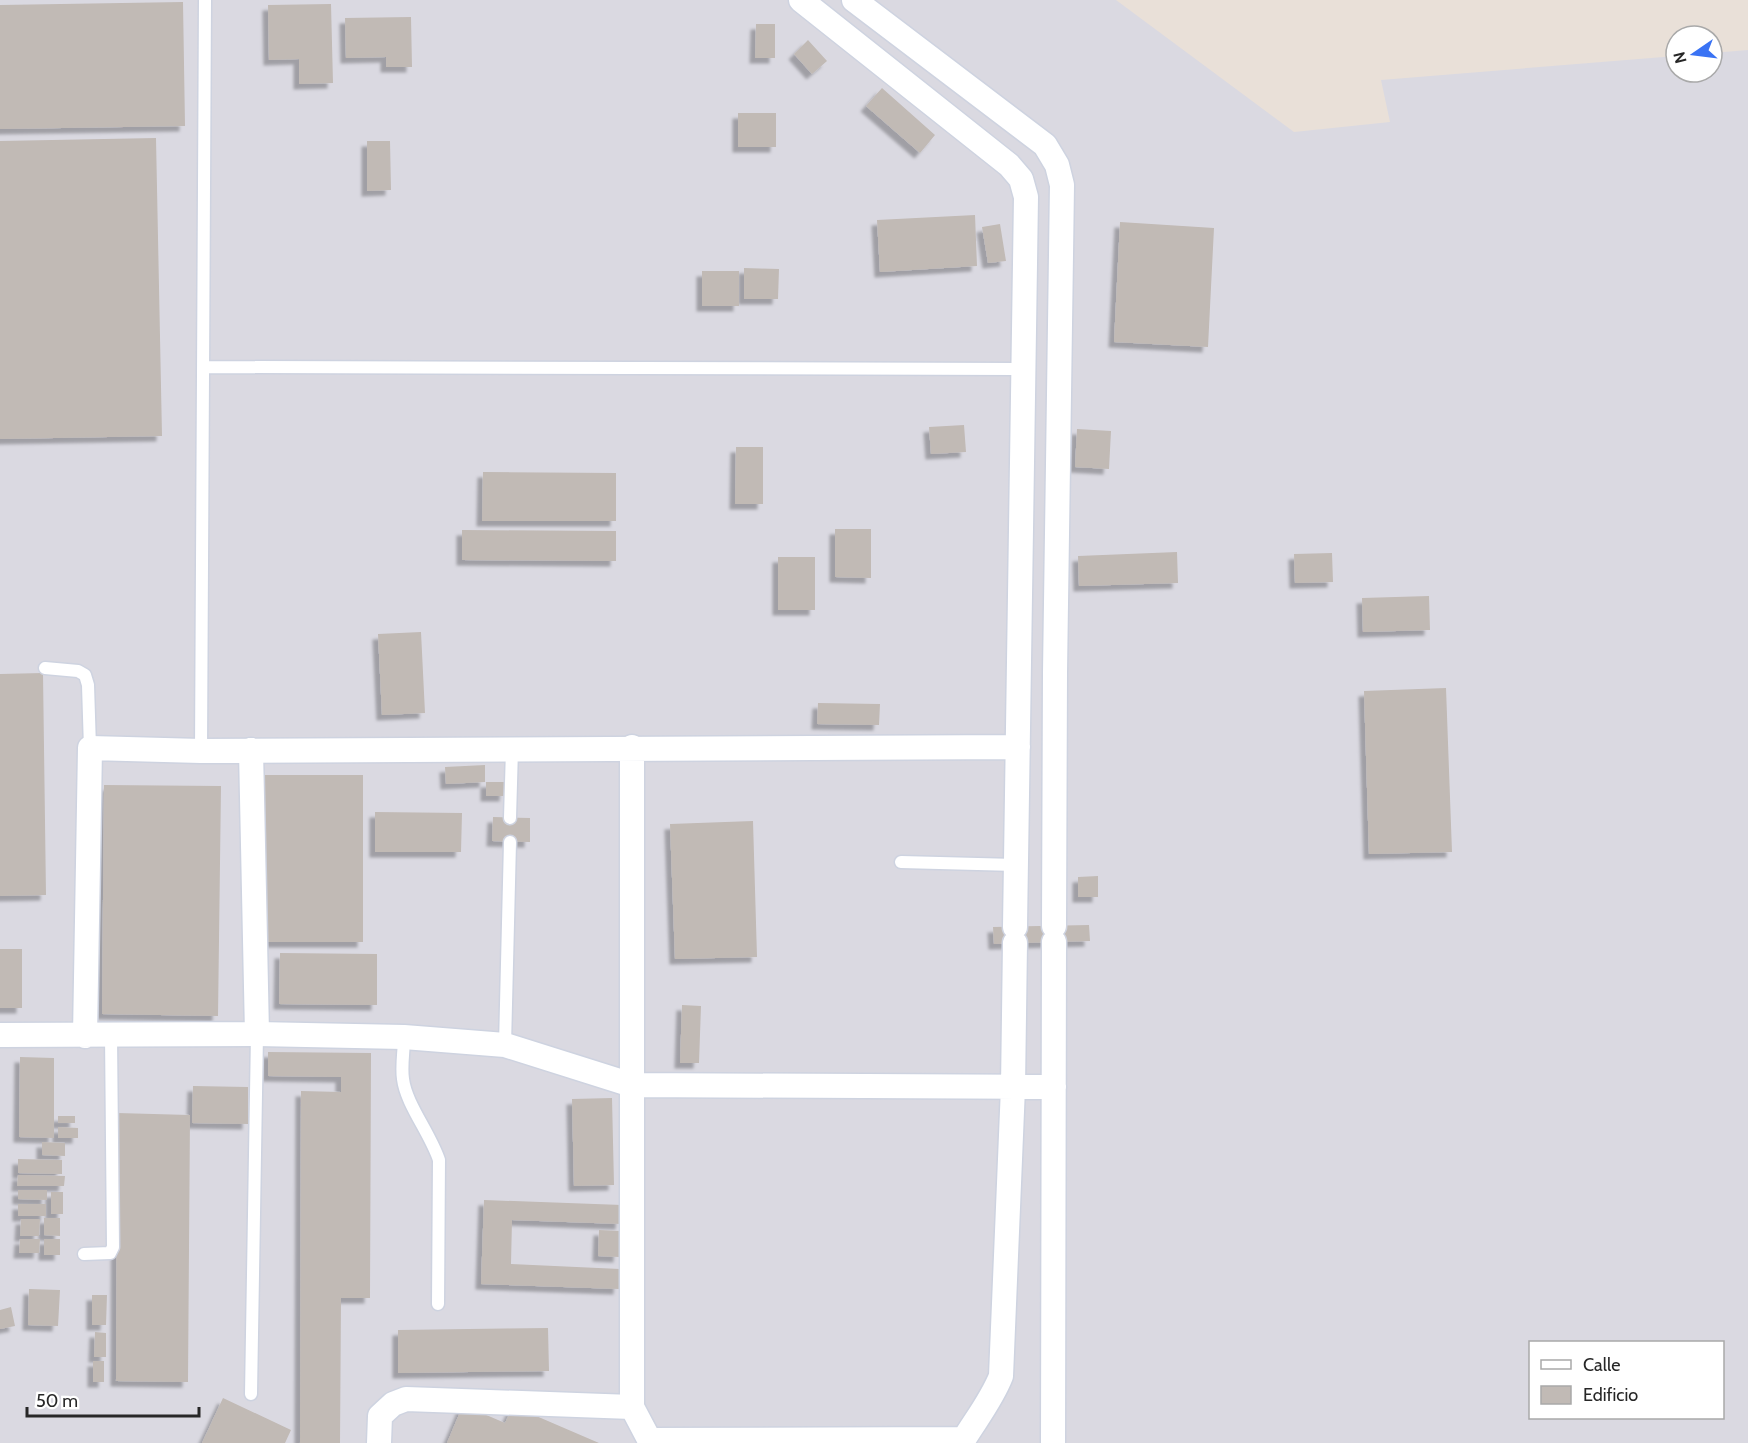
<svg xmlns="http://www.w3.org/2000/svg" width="1748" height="1443" font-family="Cabin,sans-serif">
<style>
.industrial{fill:#dad9e1;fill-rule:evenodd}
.building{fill:#c1bab5;filter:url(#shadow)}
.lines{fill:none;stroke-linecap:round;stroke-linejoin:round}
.service-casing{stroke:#ced3e0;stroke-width:15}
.minor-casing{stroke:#ced3e0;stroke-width:27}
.service{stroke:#fff;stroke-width:12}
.minor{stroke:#fff;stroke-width:24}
</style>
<defs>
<filter id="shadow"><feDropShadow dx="-5.5" dy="5.5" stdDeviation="1.5" flood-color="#0004"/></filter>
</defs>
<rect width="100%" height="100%" fill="#e9e0d8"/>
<!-- industrial -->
<path class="industrial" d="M0 0H1116L1294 132 1390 122 1381 80 1676 56V72H1712V53L1748 50V1443H0ZM1530 1342H1722V1418H1530Z"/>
<!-- building -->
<path class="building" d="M183 2 185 126 0 129V5Z
M331 4 333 83 299 84V59L269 60 268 5Z
M411 17 412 67H386V57L346 58 345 18Z
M756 24H775V58H755Z
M808 40 827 61 812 74 794 54Z
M882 88 935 135 920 153 866 106Z
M738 113H776V147H738Z
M156 138 162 436 0 439V141Z
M367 141H390L391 190 367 191Z
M975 215 977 266 880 272 877 220Z
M1120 222 1214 228 1208 347 1114 342Z
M1000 224 1006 261 988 263 982 227Z
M744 268 779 269 778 299H744Z
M702 271H739V306H702Z
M964 425 966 452 931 454 929 427Z
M1077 429 1111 431 1109 469 1075 467Z
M736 447H763V504H735Z
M483 472 616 473V521H482Z
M835 529H871V578L835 577Z
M462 530 616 531V561L462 560Z
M1177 552 1178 583 1079 586 1078 556Z
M1332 553 1333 582 1295 583 1294 554Z
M778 557H815V610H778Z
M1429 596 1430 630 1363 632 1362 598Z
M421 632 425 713 382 715 378 634Z
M43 673 46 895 0 896V674Z
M1446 688 1452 852 1369 854 1364 691Z
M818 703 880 704 879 725 817 724Z
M485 765V782L446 784 445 767Z
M264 775H363V942H264Z
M486 782H506L505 796H486Z
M104 785 221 786 218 1016 102 1014Z
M375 812 462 813 461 852H375Z
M493 817 530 818V842L492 841Z
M753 821 757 957 675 959 670 824Z
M1098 876V897H1078V877Z
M1089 925 1090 941 994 944 993 927Z
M0 949H22V1008H0Z
M280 953 377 954V1005L279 1004Z
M682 1005 701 1006 699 1063H680Z
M268 1052 371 1053 370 1298H341L340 1443H300L301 1091 341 1092V1077L268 1076Z
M20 1057 54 1058V1138L19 1137Z
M193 1086 248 1087V1124L192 1123Z
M612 1098 614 1185 574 1186 572 1099Z
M117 1113 190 1115 188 1382 116 1381Z
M58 1116H75V1123H58Z
M58 1127 78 1128V1138H58Z
M42 1142 65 1143V1156L42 1155Z
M18 1159 62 1160V1174L18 1173Z
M18 1175 65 1176 64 1186H17Z
M18 1190H47V1200L18 1199Z
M51 1192H63V1214H51Z
M484 1200 622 1205 621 1224 512 1220 511 1264 620 1269 619 1289 481 1284Z
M18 1204H46V1216H18Z
M44 1218H60V1236L44 1235Z
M21 1219H40L39 1236H20Z
M599 1230 620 1231 619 1257 598 1256Z
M20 1239H40L39 1253H19Z
M44 1239H60V1255H44Z
M29 1289 60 1290 58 1326 28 1325Z
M92 1295H107L106 1325H92Z
M11 1307 15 1326 0 1329V1310Z
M548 1328 549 1371 398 1373V1330Z
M95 1332 106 1333V1357H94Z
M93 1361H104V1382H93Z
M223 1398 291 1430 285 1443H202Z
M463 1405 505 1423 513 1406 599 1443H447Z"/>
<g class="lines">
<!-- service casing -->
<g class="service-casing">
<path id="service" d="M204 367 1023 369
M45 668 78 671 85 675 88 685 90 748
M201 751 205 0
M510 818 512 749
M901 862 1016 865
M404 1037C404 1051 401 1066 403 1079 406 1104 430 1133 439 1160L438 1304
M505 1045 510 842
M84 1254 110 1253 113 1247 111 1035
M251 1394 257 1034"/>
</g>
<!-- minor casing -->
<g class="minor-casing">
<path id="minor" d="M801 0 1009 165 1021 179 1026 197 1015 927
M854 0 1045 145 1057 165 1062 185 1055 673 1054 926
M632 747V1407L651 1443
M251 750 257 1034
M0 1035 257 1034 404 1037 505 1045 632 1085 1054 1087
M85 1036 90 748 201 751 1018 747
M650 1440 964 1439
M379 1443 380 1416 393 1404 406 1399 632 1407
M963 1443 964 1439C977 1418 992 1399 1001 1376L1013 1087 1015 943
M1053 1443 1054 942"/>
</g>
<!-- service -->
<use href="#service" class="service"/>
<!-- minor -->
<use href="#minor" class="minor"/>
</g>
<!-- legend -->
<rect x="1529" y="1341" width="195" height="78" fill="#ffffff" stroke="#a9a9a9" stroke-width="1.5"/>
<rect x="1541" y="1360" width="30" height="9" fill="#ffffff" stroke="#a9a9a9" stroke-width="1.5"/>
<text x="1583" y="1371" font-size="18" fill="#272727">Calle</text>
<rect x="1541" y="1386" width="30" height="18" fill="#c1bab5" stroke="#a9a9a9" stroke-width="1.5"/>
<text x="1583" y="1401" font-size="18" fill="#272727">Edificio</text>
<!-- north arrow -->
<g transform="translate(1694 54) rotate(256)"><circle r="28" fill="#ffffff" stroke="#a9a9a9" stroke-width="1.5"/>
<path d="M0-4.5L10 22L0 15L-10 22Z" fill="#3a73f4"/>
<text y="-9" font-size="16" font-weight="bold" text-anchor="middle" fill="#272727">N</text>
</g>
<!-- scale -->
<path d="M27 1407v9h172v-9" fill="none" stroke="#272727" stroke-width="3"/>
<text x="36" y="1407" font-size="18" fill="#272727" stroke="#ffffff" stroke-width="4.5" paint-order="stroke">50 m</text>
</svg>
